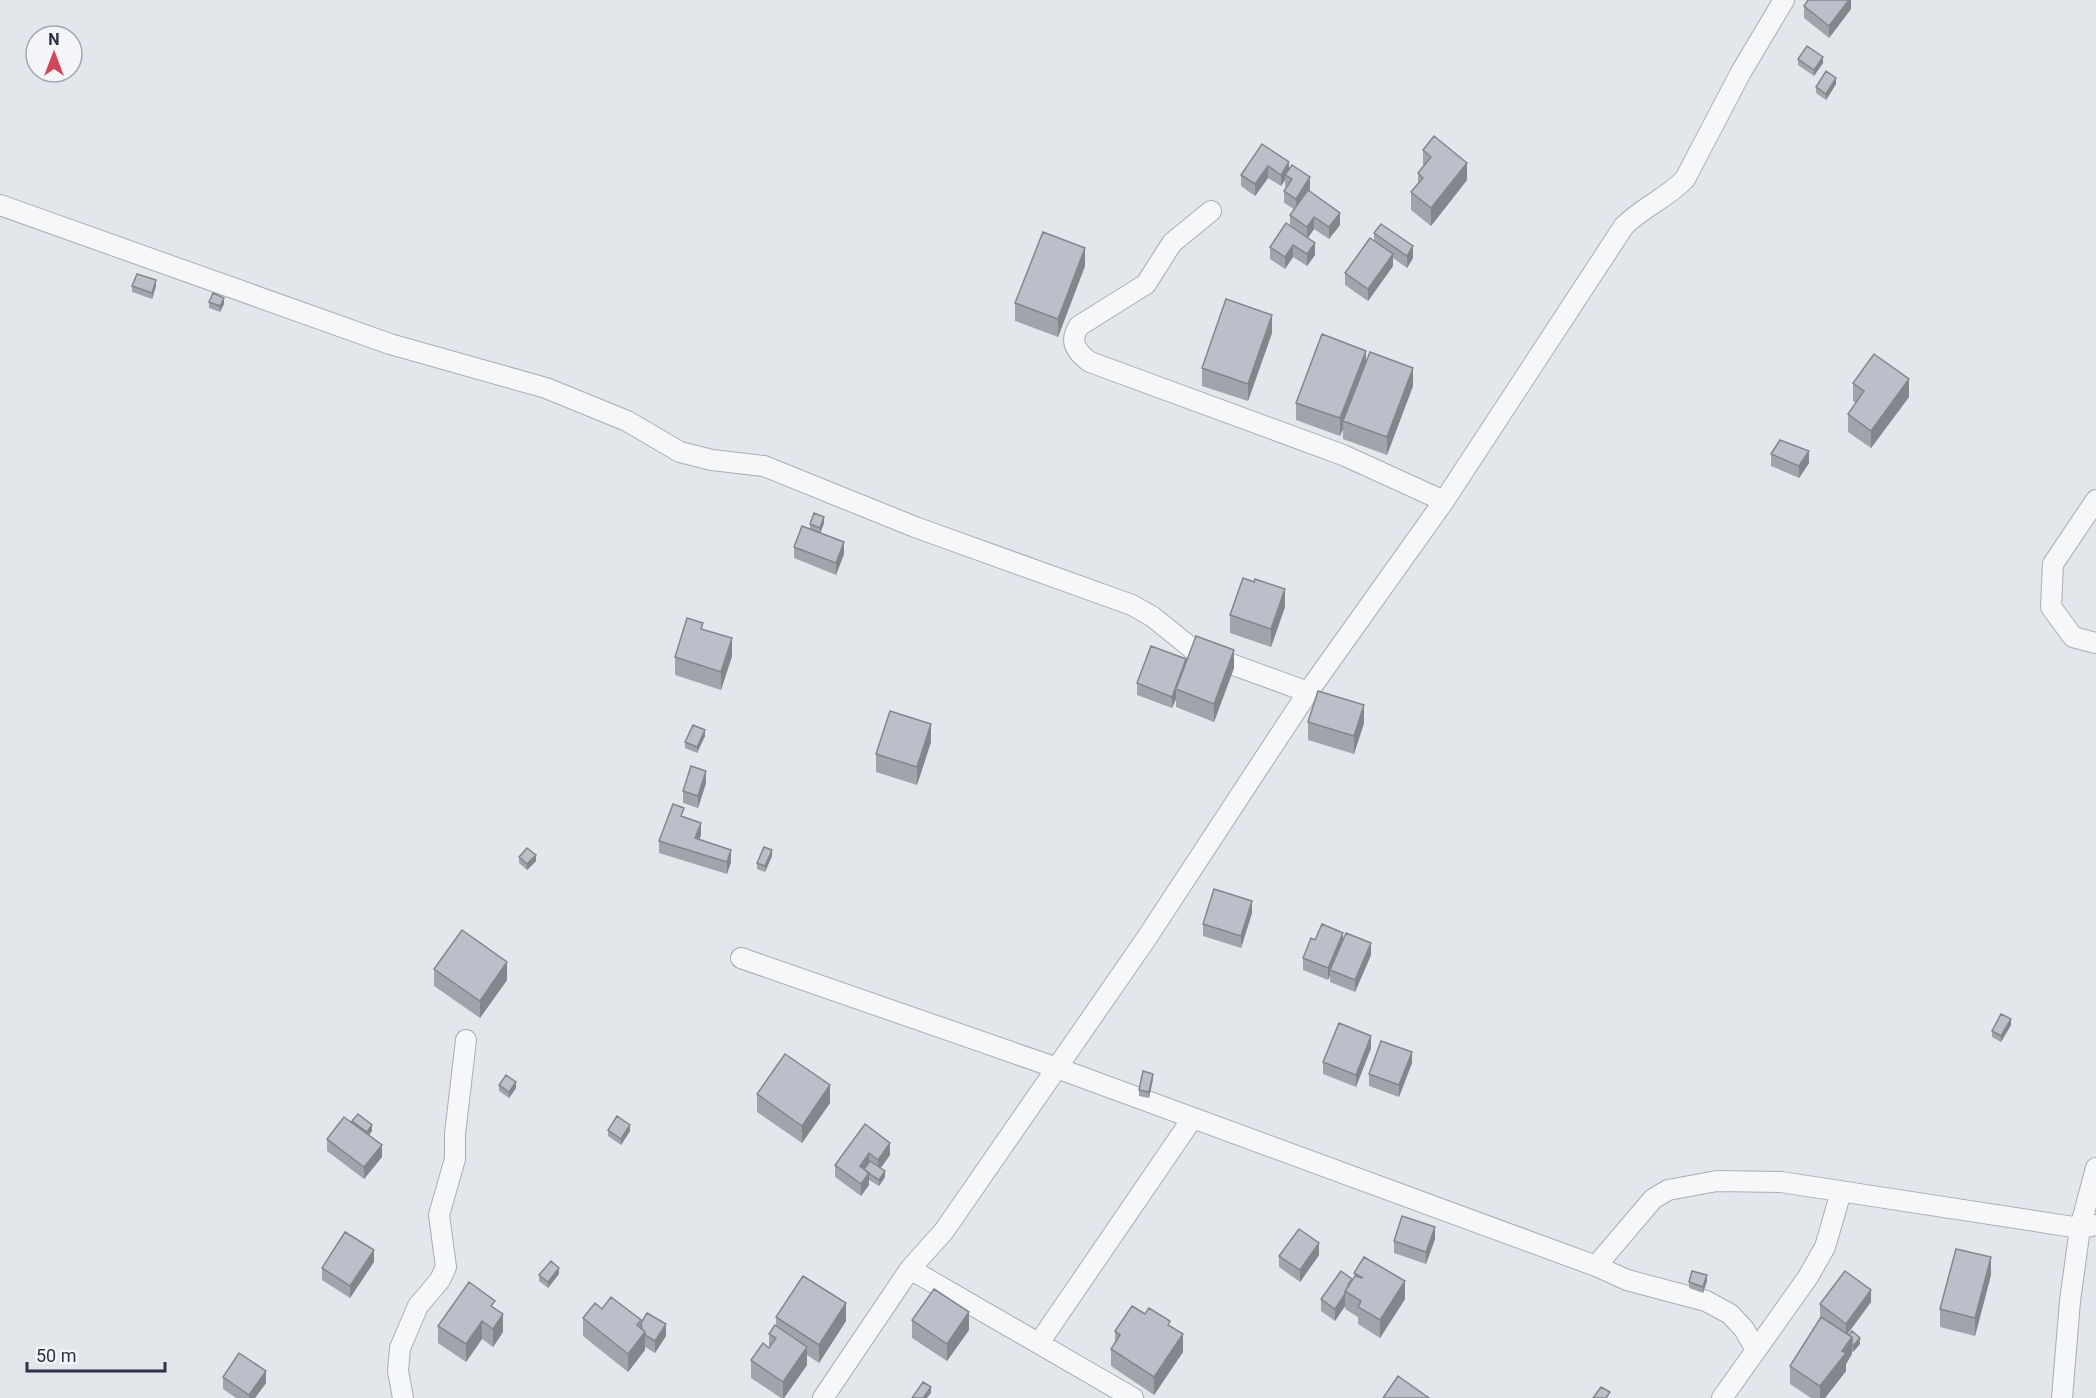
<svg xmlns="http://www.w3.org/2000/svg" width="2096" height="1398" font-family="Roboto,sans-serif">
<style>
.lines{fill:none;stroke-linecap:round;stroke-linejoin:round}
.minor-casing{stroke:#a8adb6;stroke-width:22}
.minor{stroke:#f6f7f9;stroke-width:20}
.wall{fill:#a0a4ad}
.shaded-wall{fill:#82868d}
.building{fill:#babfc9;stroke:#82868d;stroke-width:1.5}
</style>
<rect width="100%" height="100%" fill="#e3e6eb"/>
<g class="lines">
<!-- minor casing -->
<g class="minor-casing">
<path id="minor" d="M0 205 390 344 546 388 627 421 680 452 712 460 764 466 915 527 1132 605 1153 617 1195 651 1308 692
M1211 211 1172 243 1146 284 1079 326C1069 341 1076 352 1090 362L1343 455 1444 501
M2096 500 2053 564 2051 607 2073 637 2096 643
M741 958 1057 1068 1596 1266 1627 1280 1706 1301 1730 1314 1744 1329 1756 1350
M1596 1266 1653 1199 1668 1190 1717 1181 1781 1182 2080 1228 2096 1225
M910 1269 1133 1398
M1039 1343 1192 1119
M403 1398 398 1371 400 1348 418 1306 440 1280 446 1267 439 1215 455 1159V1134L466 1040
M823 1398 910 1269 944 1231 1146 939 1308 692 1444 501 1624 226C1643 207 1667 198 1685 179L1741 72 1784 0
M1722 1398 1808 1277 1825 1247 1841 1192
M2062 1398 2070 1301 2080 1228 2096 1168"/>
</g>
<!-- minor -->
<use href="#minor" class="minor"/>
</g>
<!-- wall -->
<path class="wall" d="M1851 0V9L1829 38 1804 18V6Z
M1798 59 1823 63 1814 76 1798 65Z
M1836 84 1826 100 1816 93V87Z
M1262 144 1289 168 1310 189 1309 190 1340 225 1329 239 1314 229 1308 238 1315 255 1307 266 1293 257 1285 269 1270 259V247L1290 226V215L1294 209 1284 203V191L1286 187 1285 186V180L1281 186 1268 178 1255 196 1241 186V175Z
M1423 150 1467 180 1431 226 1411 210V192L1418 184V173L1423 166Z
M1374 233 1413 258 1407 268 1393 258V266L1368 301 1345 285V273L1374 241Z
M1085 266 1058 337 1015 321V303Z
M132 286H156L152 299 132 292Z
M209 302 224 304 220 312 209 308Z
M1272 333 1248 401 1202 386V368Z
M1853 383 1909 397 1871 448 1848 432V414L1856 403 1853 401Z
M1413 386 1387 455 1343 439V429L1340 436 1296 420V403Z
M1771 454 1809 463 1799 478 1771 466Z
M824 523 820 533 844 554 836 575 794 558V547L810 529V524Z
M1285 607 1271 647 1230 633V615Z
M732 656 721 690 675 675V657Z
M1186 662 1234 668 1214 722 1176 707V699L1172 708 1137 695V683Z
M1308 722 1364 723 1354 754 1308 740Z
M705 736 697 753 685 748V742Z
M931 742 917 785 876 772V754Z
M706 783 698 808 683 803V791Z
M684 817 701 835 699 840 731 862 727 874 659 853V841Z
M772 856 765 872 757 869V863Z
M519 857 536 861 527 870 519 863Z
M1252 913 1241 948 1203 936V924Z
M1315 940H1343L1371 955 1355 992 1330 982V975L1328 980 1303 970V958Z
M434 969 507 980 480 1018 434 986Z
M2011 1025 2001 1042 1992 1037V1031Z
M1371 1048 1356 1087 1323 1074V1062Z
M1412 1063 1399 1097 1369 1086V1074Z
M1153 1079 1149 1098 1139 1096V1090Z
M499 1085 516 1088 509 1098 499 1091Z
M757 1094 830 1103 802 1143 757 1112Z
M352 1121 372 1131 369 1135 382 1157 364 1179 327 1151V1139L352 1123Z
M865 1124 890 1155 880 1168 885 1177 879 1186 869 1180V1185L861 1196 835 1177V1165Z
M608 1130 630 1131 621 1145 608 1136Z
M1435 1239 1426 1264 1394 1253V1241Z
M1319 1255 1300 1282 1279 1267V1256Z
M374 1262 350 1298 322 1280V1268Z
M1354 1273 1405 1299 1380 1338 1358 1324V1317L1345 1309V1306L1335 1321 1321 1311V1299L1352 1280 1354 1277Z
M559 1274 548 1288 539 1281V1275Z
M1991 1275 1975 1336 1940 1327V1309Z
M1707 1281 1703 1293 1689 1288V1282Z
M1871 1302 1848 1334 1860 1344 1853 1352 1852 1351V1354L1846 1364V1371L1825 1398H1811L1790 1384V1366L1821 1317 1820 1316V1304Z
M495 1309 503 1332 493 1347 482 1339 466 1362 438 1343V1326Z
M602 1309 641 1323 666 1336 655 1353 645 1347V1350L628 1372 583 1336V1318Z
M1145 1314 1170 1326 1183 1352 1154 1395 1111 1366V1349L1115 1343V1331Z
M776 1317 846 1321 819 1363 807 1355V1365L784 1398H781L751 1378V1360L769 1348V1334L776 1326Z
M912 1320 969 1330 947 1361 912 1338Z
M223 1377 266 1383 255 1398H236L223 1389Z"/>
<!-- shaded-wall -->
<path class="shaded-wall" d="M1849 0H1851V9L1829 38V26Z
M1823 57V63L1814 76V70Z
M1836 78V84L1826 100V94Z
M1289 162V174L1285 175V180L1281 186V175Z
M1467 163V180L1431 226V208Z
M1268 166V178L1255 196V184Z
M1310 177V189L1296 211V199Z
M1340 213V225L1329 239V227Z
M1314 217V229L1307 239V227Z
M1315 243V255L1307 266V254Z
M1293 245V257L1285 269V257Z
M1413 246V258L1407 268V256Z
M1085 248V266L1058 337V319Z
M1393 254V266L1368 301V289Z
M156 280V286L152 299V293Z
M224 298V304L220 312V306Z
M1272 315V333L1248 401V384Z
M1366 351V368L1343 421V429L1340 436V418Z
M1413 368V386L1387 455V437Z
M1909 379V397L1871 448V431Z
M1809 451V463L1799 478V466Z
M824 517V523L820 534V528Z
M844 542V554L836 575V563Z
M1285 589V607L1271 647V629Z
M732 638V656L721 690V672Z
M1234 650V668L1214 722V704Z
M1186 659V671L1176 689V699L1172 708V697Z
M1364 705V723L1354 754V736Z
M931 724V742L917 785V767Z
M705 730V736L697 753V747Z
M706 771V783L698 808V796Z
M701 823V835L695 850V838Z
M731 850V862L727 874V862Z
M772 850V856L765 872V866Z
M536 855V861L527 870V864Z
M1252 901V913L1241 948V936Z
M1343 933V945L1330 970V975L1328 980V968Z
M1371 943V955L1355 992V980Z
M507 962V980L480 1018V1001Z
M2011 1019V1025L2001 1042V1036Z
M1371 1036V1048L1356 1087V1075Z
M1412 1052V1063L1399 1097V1085Z
M1153 1074V1079L1149 1098V1092Z
M516 1082V1088L509 1098V1092Z
M830 1085V1103L802 1143V1126Z
M372 1125V1131L367 1138V1132Z
M630 1125V1131L621 1145V1139Z
M890 1143V1155L878 1172V1160Z
M382 1145V1157L364 1179V1167Z
M869 1153V1165L865 1171 860 1166Z
M885 1171V1177L879 1186V1180Z
M869 1173V1185L861 1196V1184Z
M1435 1227V1239L1426 1264V1252Z
M1319 1243V1255L1300 1282V1270Z
M374 1250V1262L350 1298V1286Z
M1991 1257V1275L1975 1336V1318Z
M559 1268V1274L548 1288V1282Z
M1707 1275V1281L1703 1293V1287Z
M1405 1281V1299L1380 1338V1320Z
M1871 1290V1302L1846 1335V1324Z
M1345 1294V1306L1335 1321V1309Z
M846 1303V1321L819 1363V1345Z
M969 1312V1330L947 1361V1344Z
M503 1314V1332L493 1347V1329Z
M482 1321V1339L466 1362V1344Z
M666 1324V1336L655 1353V1341Z
M645 1332V1350L628 1372V1354Z
M1183 1334V1352L1154 1395V1377Z
M1852 1337V1354L1846 1364V1371L1825 1398H1820V1386Z
M1860 1338V1344L1853 1352V1346Z
M807 1347V1365L784 1398H783V1382Z
M266 1371V1383L255 1398H249V1395Z
M931 1387V1393L927 1398H923Z"/>
<!-- building -->
<path class="building" d="M1808 0H1849L1829 26 1804 6Z
M1807 46 1823 57 1814 70 1798 59Z
M1826 71 1836 78 1826 94 1816 87Z
M1434 136 1467 163 1431 208 1411 192 1423 178 1418 173 1431 157 1423 150Z
M1262 144 1289 162 1281 175 1268 166 1255 184 1241 175Z
M1292 165 1310 177 1296 199 1284 191 1292 179 1285 175Z
M1308 190 1340 213 1329 227 1314 217 1307 227 1290 215Z
M1286 223 1315 243 1307 254 1293 245 1285 257 1270 247Z
M1381 224 1413 246 1407 256 1374 233Z
M1043 232 1085 248 1058 319 1015 303Z
M1370 238 1393 254 1368 289 1345 273Z
M137 274 156 280 152 293 132 286Z
M213 293 224 298 220 306 209 302Z
M1226 299 1272 315 1248 384 1202 368Z
M1322 334 1366 351 1340 418 1296 403Z
M1370 352 1413 368 1387 437 1343 421Z
M1874 354 1909 379 1871 431 1848 414 1864 391 1853 383Z
M1780 440 1809 451 1799 466 1771 454Z
M814 513 824 517 820 528 810 524Z
M802 526 844 542 836 563 794 547Z
M1243 578 1254 582 1255 579 1285 589 1271 629 1230 615Z
M687 618 703 623 701 629 732 638 721 672 675 657Z
M1196 636 1234 650 1214 704 1176 689Z
M1151 646 1186 659 1172 697 1137 683Z
M1318 691 1364 705 1354 736 1308 722Z
M890 711 931 724 917 767 876 754Z
M693 725 705 730 697 747 685 742Z
M691 766 706 771 698 796 683 791Z
M673 804 684 808 681 816 701 823 695 838 731 850 727 862 659 841Z
M764 847 772 850 765 866 757 863Z
M527 848 536 855 527 864 519 857Z
M1214 889 1252 901 1241 936 1203 924Z
M1322 924 1343 933 1328 968 1303 958 1311 938 1315 940Z
M462 930 507 962 480 1001 434 969Z
M1346 933 1371 943 1355 980 1330 970Z
M2001 1014 2011 1019 2001 1036 1992 1031Z
M1339 1023 1371 1036 1356 1075 1323 1062Z
M1381 1041 1412 1052 1399 1085 1369 1074Z
M785 1054 830 1085 802 1126 757 1094Z
M1143 1071 1153 1074 1149 1092 1139 1090Z
M506 1075 516 1082 509 1092 499 1085Z
M358 1114 372 1125 367 1132 352 1121Z
M617 1116 630 1125 621 1139 608 1130Z
M344 1117 382 1145 364 1167 327 1139Z
M865 1124 890 1143 878 1160 869 1153 860 1166 869 1173 861 1184 835 1165Z
M870 1161 885 1171 879 1180 868 1173H869L864 1169Z
M1402 1216 1435 1227 1426 1252 1394 1241Z
M1299 1229 1319 1243 1300 1270 1279 1256Z
M345 1232 374 1250 350 1286 322 1268Z
M1956 1249 1991 1257 1975 1318 1940 1309Z
M1364 1257 1405 1281 1380 1320 1358 1307 1361 1301 1345 1291 1355 1276 1363 1278 1354 1273Z
M551 1261 559 1268 548 1282 539 1275Z
M1341 1271 1352 1279 1348 1285 1349 1286 1345 1291V1294L1335 1309 1321 1299Z
M1692 1271 1707 1275 1703 1287 1689 1282Z
M1845 1271 1871 1290 1846 1324 1820 1304Z
M803 1276 846 1303 819 1345 776 1317Z
M469 1282 495 1301 491 1306 503 1314 493 1329 482 1321 466 1344 438 1326Z
M934 1289 969 1312 947 1344 912 1320Z
M611 1297 641 1320 637 1325 645 1332 628 1354 583 1318 595 1303 602 1309Z
M1132 1306 1145 1314 1149 1308 1170 1321 1168 1325 1183 1334 1154 1377 1111 1349 1120 1335 1115 1331Z
M647 1313 666 1324 655 1341 645 1335V1332L641 1328 642 1326 641 1325V1323Z
M1821 1317 1852 1337 1842 1351 1846 1353 1820 1386 1790 1366Z
M775 1325 807 1347 783 1382 751 1360 763 1343 769 1348 776 1338 769 1334Z
M1852 1331 1860 1338 1853 1346 1852 1345V1337L1849 1335Z
M239 1353 266 1371 249 1395 223 1377Z
M1398 1376 1429 1398H1383Z
M923 1382 931 1387 923 1398H912Z
M1601 1387 1610 1392 1606 1398H1593Z"/>
<!-- north arrow -->
<g transform="translate(54 54)"><circle r="28" fill="#f3f5f8" stroke="#a3a7b0" stroke-width="1.5"/>
<path d="M0-4.5L10 22L0 15L-10 22Z" fill="#d1475a"/>
<text y="-9" font-size="16" font-weight="bold" text-anchor="middle" fill="#2a3344">N</text>
</g>
<!-- scale -->
<path d="M27 1362v9h138v-9" fill="none" stroke="#2a3344" stroke-width="3"/>
<text x="36" y="1362" font-size="18" fill="#2a3344" stroke="#f3f5f8" stroke-width="4.5" paint-order="stroke">50 m</text>
</svg>
